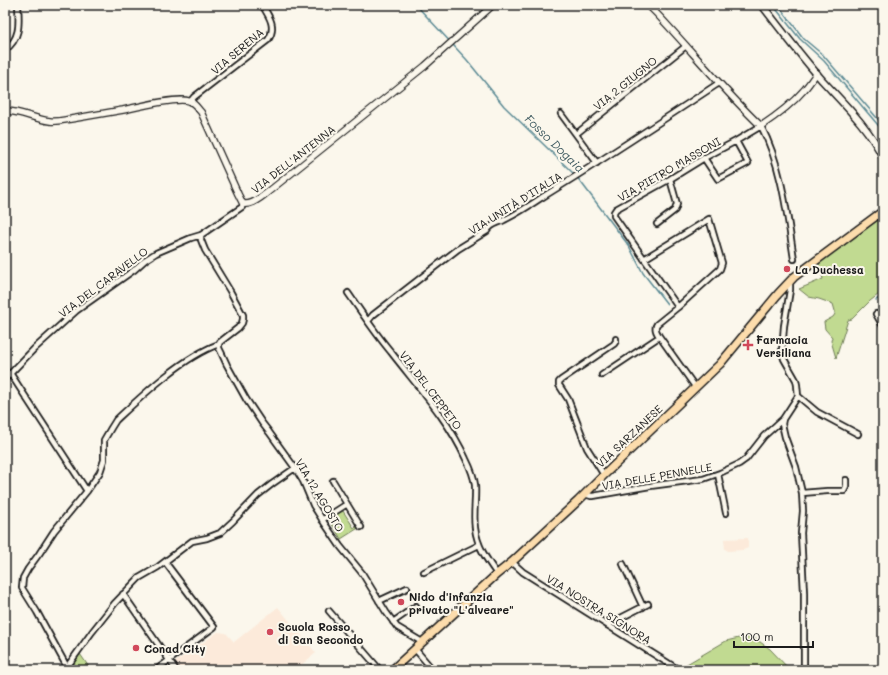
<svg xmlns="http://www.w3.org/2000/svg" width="888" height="675" font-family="Mali,sans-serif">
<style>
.built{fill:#fceada}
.green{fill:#c1da91;stroke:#6e7b56}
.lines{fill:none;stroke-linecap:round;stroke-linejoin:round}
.stream{stroke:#5b8a94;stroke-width:1.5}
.minor-casing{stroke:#1c1c1c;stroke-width:8}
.tertiary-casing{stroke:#1c1c1c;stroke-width:8}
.secondary-casing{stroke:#1c1c1c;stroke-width:9}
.primary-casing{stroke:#1c1c1c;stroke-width:10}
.minor{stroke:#fbf7ec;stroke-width:4.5}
.tertiary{stroke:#fbf7ec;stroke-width:5.5}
.secondary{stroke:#fbf7ec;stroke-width:6}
.primary{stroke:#fcdcac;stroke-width:7}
.poi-dot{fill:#d1495b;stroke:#fbf7ec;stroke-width:1.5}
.labels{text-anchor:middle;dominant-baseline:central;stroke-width:4;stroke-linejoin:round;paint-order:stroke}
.street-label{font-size:11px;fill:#1c1c1c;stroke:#fbf7ec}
.poi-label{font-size:11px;font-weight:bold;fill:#1c1c1c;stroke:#fbf7ec;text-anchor:start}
.water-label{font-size:12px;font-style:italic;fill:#415c62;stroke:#fbf7ec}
</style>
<rect width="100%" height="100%" fill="#fbf7ec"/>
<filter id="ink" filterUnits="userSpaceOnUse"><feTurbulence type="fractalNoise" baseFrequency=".025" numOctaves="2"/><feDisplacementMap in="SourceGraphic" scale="8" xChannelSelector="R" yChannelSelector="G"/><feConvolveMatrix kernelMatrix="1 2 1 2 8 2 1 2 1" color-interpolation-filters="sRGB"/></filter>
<g filter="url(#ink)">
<!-- built -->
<path class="built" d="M748 538V548L743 550 728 551 725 549 724 539Z
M278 607 316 653 295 670H179L174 663 218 632 226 633 234 642Z"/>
<!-- green -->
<path class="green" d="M883 216V291L870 301 852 319 848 320 836 358 831 341 832 337 825 329 824 322 833 317 835 314V311L833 304 819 299 809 297 799 289 823 279 818 262 873 220Z
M343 511 354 528 359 526 360 527 341 539 329 519Z
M753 637 770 649 790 670H682L680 668 726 641 739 638Z
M80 654 91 670H70Z"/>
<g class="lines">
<!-- stream -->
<path class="stream" d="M416 5 467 60 504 106 575 175
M773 5 800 39 824 61 883 131
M778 5 804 39 823 55 883 125
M577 177 629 246 643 273 667 304
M876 300 883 296"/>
<!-- minor casing -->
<g class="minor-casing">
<path id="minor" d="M5 50C21 38 19 23 18 5
M190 102 194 97 268 40C277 27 269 16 262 5
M561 114 597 163
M576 134 686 46
M704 158 718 179 748 163 736 141
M657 224 675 210 677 204 670 179
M644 259 709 219 722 263 720 269 678 307
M348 293C362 313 375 333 391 352 418 387 448 419 466 459 470 467 474 477 475 485 476 500 473 514 475 528 477 546 487 560 497 574
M876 314 883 326
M368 321 373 315 458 249 487 231C492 223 497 224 504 220 517 214 529 206 541 198 601 161 660 122 719 83
M219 344V348L221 352 227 365 246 399 262 423 269 432 295 468 303 481 313 505 325 524 340 546 362 573 386 612 397 627 422 642
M10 373 87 491
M602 375 659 337
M5 379 34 349 76 311 134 270 145 260 156 253 191 238 201 235 242 207 243 204
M696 388 659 336C656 332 654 328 657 324L678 307 614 216V212L616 209 670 179 704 158 736 141 761 126C782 166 787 214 794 259
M798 396 817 412 858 434
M783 419 782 424 785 437 796 467 802 493 803 511 801 533 804 593V670
M718 474 726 513
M604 475 587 448 568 399 559 385V382L561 380 614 344 616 341V339
M333 481 347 504
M802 493 827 491H844L846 487V480
M585 494 591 496H593L650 486 703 479 720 473 739 464 746 459 764 436 783 419 798 396 797 385 796 380 784 359 782 351 784 326 790 290V282
M322 520 347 504 361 527
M512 562 523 572 679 670
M623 564 643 607
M424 572 479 545
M123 594 176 670
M379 601 407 588
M329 611 380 670
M393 622 416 606
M607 625 648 604
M415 649 433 670
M67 667 92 632 115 603 139 578 158 567 192 541 207 538 220 533 233 521 258 495 272 484 295 468
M66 670 67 667 37 612 22 588 23 578 28 569 39 554 54 531 87 491 100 472 104 460V440L111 428 116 420C144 394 183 357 219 344L220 342 238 328 242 323 243 319V315L230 291 205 250 201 240V235
M156 670 214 627 165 562"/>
</g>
<!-- tertiary casing -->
<g class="tertiary-casing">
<path id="tertiary" d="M648 5 657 14C692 51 724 91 761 126 776 116 791 105 803 91 808 86 812 79 817 73
M5 111C21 111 34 119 50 121 57 122 64 120 71 119 88 116 105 113 123 110 137 107 177 97 189 101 195 103 197 108 201 112L238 194 243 204C251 205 257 200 263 196L425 66 493 5"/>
</g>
<!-- secondary casing -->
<g class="secondary-casing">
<path id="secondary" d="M762 5C782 31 801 56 822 80 844 104 869 128 883 157"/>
</g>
<!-- primary casing -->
<g class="primary-casing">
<path id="primary" d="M392 670 497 574 512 562 578 501 604 475 720 364 778 294 794 277 883 211"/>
</g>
<!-- minor -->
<use href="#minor" class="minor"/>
<!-- tertiary -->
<use href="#tertiary" class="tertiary"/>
<!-- secondary -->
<use href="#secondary" class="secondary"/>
<!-- primary -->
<use href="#primary" class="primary"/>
</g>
</g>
<!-- markers -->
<g class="poi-dot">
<circle cx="787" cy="269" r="4"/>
<path d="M746 339h4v4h4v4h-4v4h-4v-4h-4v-4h4z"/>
<circle cx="401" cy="602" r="4"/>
<circle cx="270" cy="632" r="4"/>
<circle cx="136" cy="648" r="4"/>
</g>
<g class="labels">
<!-- street labels -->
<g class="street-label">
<text transform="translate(237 51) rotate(-40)">VIA SERENA</text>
<text transform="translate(625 83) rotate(-39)">VIA 2 GIUGNO</text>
<text transform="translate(293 159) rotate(-38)">VIA DELL'ANTENNA</text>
<text transform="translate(669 169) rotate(-30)">VIA PIETRO MASSONI</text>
<text transform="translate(515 203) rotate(-32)">VIA UNITÀ D'ITALIA</text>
<text transform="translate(103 282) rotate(-37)">VIA DEL CARAVELLO</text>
<text transform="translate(431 390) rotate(53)">VIA DEL CEPPETO</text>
<text transform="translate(629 436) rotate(-43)">VIA SARZANESE</text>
<text transform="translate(657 476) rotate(-10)">VIA DELLE PENNELLE</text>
<text transform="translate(320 495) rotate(59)">VIA 12 AGOSTO</text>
<text transform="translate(599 609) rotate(32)">VIA NOSTRA SIGNORA</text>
</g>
<!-- poi labels -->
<g class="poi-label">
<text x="795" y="269">La Duchessa</text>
<text x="756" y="339">Farmacia<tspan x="756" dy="13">Versiliana</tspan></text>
<text x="409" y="596">Nido d'infanzia<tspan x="409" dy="13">privato "L'alveare"</tspan></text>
<text x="278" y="626">Scuola Rosso<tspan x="278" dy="13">di San Secondo</tspan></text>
<text x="144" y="648">Conad City</text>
</g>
<!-- water labels -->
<g class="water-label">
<text transform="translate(555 143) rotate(44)">Fosso Dogaia</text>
</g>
</g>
<!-- margin -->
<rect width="888" height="675" fill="none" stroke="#fbf7ec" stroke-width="20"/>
<rect x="10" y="10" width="868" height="655" fill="none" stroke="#1c1c1c" stroke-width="1.5" filter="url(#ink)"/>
<!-- scale -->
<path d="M734 641v6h79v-6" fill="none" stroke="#1c1c1c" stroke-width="2"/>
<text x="740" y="641" font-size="12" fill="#1c1c1c" stroke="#fbf7ec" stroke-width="3" paint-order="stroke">100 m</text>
</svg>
